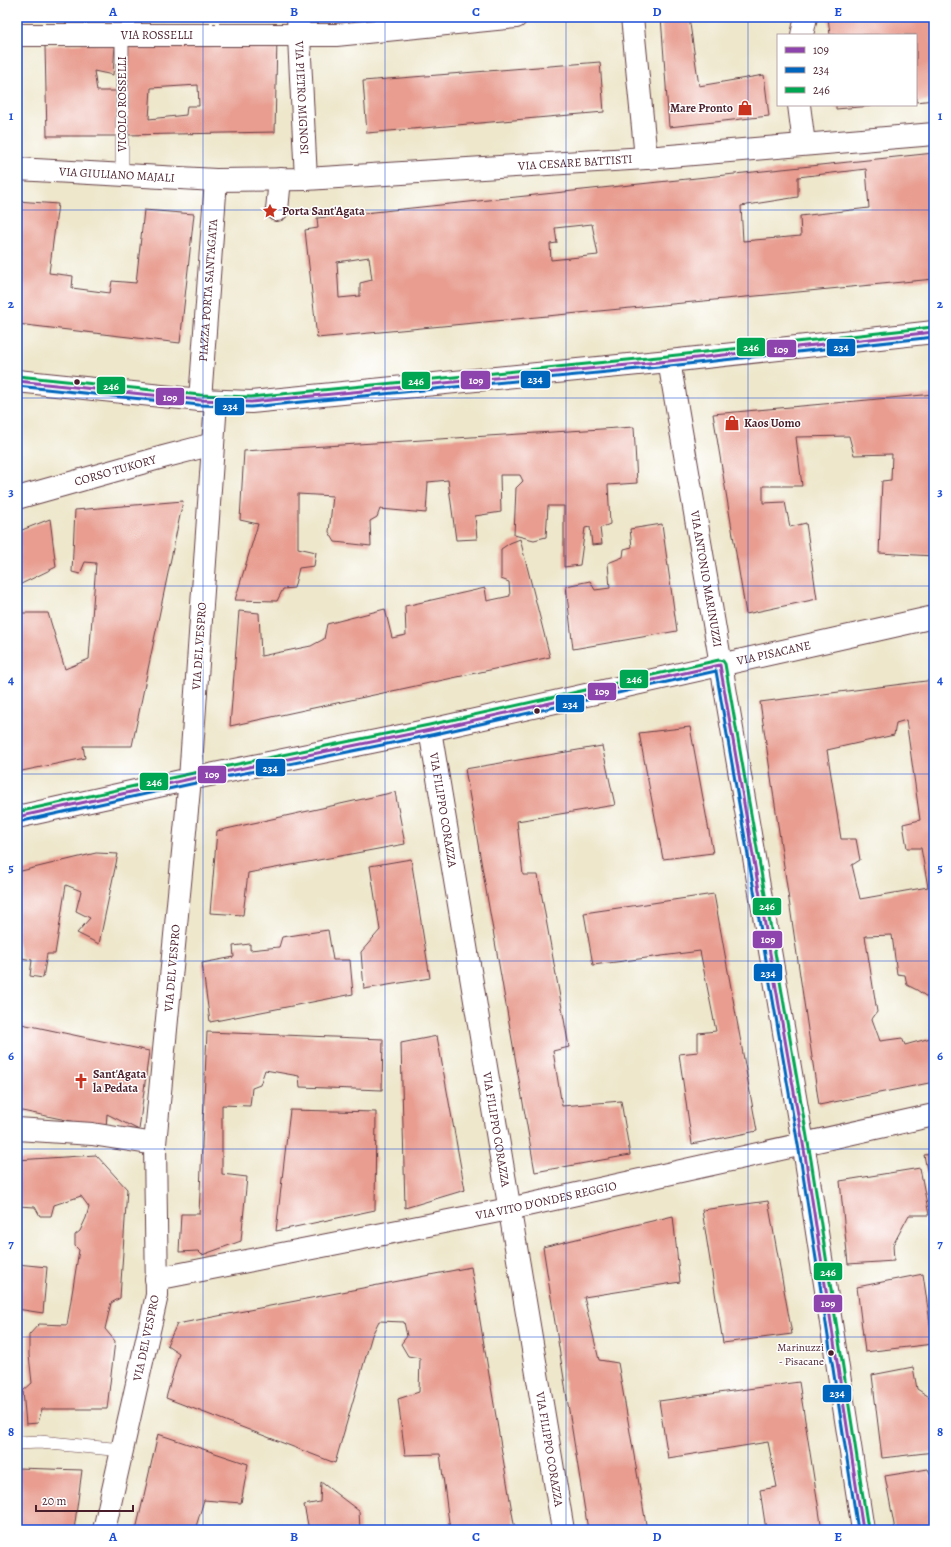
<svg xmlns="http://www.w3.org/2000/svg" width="951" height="1547" font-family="Alegreya,serif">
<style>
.building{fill:#e89d90;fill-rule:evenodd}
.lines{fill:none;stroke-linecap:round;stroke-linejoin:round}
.lane-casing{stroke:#633d43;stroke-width:14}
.street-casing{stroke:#633d43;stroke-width:24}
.secondary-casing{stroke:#633d43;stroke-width:24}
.lane{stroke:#fff;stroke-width:13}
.street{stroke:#fff;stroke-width:22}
.secondary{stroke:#fff;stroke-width:22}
.bus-1-casing{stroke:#fff;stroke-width:6}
.bus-2-casing{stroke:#fff;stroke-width:6}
.bus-3-casing{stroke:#fff;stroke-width:6}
.bus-1{stroke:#8e44ad;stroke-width:3}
.bus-2{stroke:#0065bd;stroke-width:3}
.bus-3{stroke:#00a651;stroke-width:3}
.grid{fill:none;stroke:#1d4ed8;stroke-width:1;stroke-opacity:0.55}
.bus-dot{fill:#4a1f2b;stroke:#fff;stroke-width:1.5}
.labels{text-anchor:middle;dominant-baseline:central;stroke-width:3;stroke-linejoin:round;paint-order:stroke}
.bus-label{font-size:11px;fill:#4a1f2b;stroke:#fff;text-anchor:end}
.street-label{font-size:12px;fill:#4a1f2b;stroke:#fff}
.poi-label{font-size:12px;font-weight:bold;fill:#4a1f2b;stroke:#fff;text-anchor:start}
.line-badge{stroke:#fff;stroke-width:1.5}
.badge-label{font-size:11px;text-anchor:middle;font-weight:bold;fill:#fff}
.neatline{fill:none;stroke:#1d4ed8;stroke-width:1.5}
.grid-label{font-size:13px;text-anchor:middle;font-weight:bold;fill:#1d4ed8}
</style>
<rect width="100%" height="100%" fill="#fff"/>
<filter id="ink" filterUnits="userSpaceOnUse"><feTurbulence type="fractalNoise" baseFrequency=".025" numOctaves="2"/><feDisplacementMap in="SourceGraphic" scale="8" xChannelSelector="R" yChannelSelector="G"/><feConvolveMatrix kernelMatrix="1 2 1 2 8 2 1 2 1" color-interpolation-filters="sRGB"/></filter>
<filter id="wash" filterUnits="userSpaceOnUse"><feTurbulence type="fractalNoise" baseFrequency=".012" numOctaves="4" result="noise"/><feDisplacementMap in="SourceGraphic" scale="16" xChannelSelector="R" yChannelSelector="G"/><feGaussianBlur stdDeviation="0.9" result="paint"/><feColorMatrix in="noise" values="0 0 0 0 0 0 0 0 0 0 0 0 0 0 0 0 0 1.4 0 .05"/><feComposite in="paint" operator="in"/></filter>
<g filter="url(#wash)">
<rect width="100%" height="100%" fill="#eee7cc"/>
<g id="blocks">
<!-- building -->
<path class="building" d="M661 17H689L699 86 764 75 769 116 669 127Z
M828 17H934V100L916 102V35H830Z
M277 38 275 132 127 135 129 43ZM198 85 199 106H187L186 115 149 119 151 88Z
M90 43 115 45 113 75 94 71 97 91H116L117 136H47L45 46Z
M600 62 604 112 367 133 363 81Z
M836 105H872V106L836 109Z
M934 153V279L317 338 305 230 318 228 317 218ZM866 169 869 208 800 216 801 236 743 241 741 206 798 197V177ZM592 224 598 255 551 260 550 244 557 243 555 228ZM369 257 372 280 360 283V296L339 298 337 262Z
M17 201 58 204 49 273 73 276 72 288 110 293 112 281 136 283 144 210 194 214 180 343 17 324Z
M934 394V556L879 553 882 481 891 480 892 454 854 455 849 436 796 437 802 486H763V503L785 502 790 527 806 523 817 599 746 614 713 414Z
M634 427 637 483 608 485 610 524 600 528 602 544 592 545 590 527 585 528 580 565 564 567V506H548L546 537 534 540 514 535 516 488 523 481 520 475H500L501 512 475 516 477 539 456 540 448 480 428 482 426 513 380 509 377 517 370 521 371 546 335 542 329 532 333 496 298 494V548L316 552 314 566 299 568 294 588 283 589 277 601 235 600 258 524 240 520 244 451Z
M183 501 132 746H83L85 758 17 772V613H48L65 669 89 659 96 563 85 562 80 574 72 572 75 510Z
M50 519 56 567 17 586V532Z
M662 524 677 631 573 649 566 586 590 581 595 590 610 588 608 563 623 557 624 549 632 547 630 529Z
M520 539 550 657 230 726 239 611 259 613 261 656 311 646 324 639 327 624 385 609 392 638 406 635 405 606 485 588 487 601 510 596 509 582 501 579V549L510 543Z
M934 680V1002L917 990 907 985 905 975 897 974 892 935 865 936 877 1012 872 1019 880 1041 902 1038 905 1045 934 1037V1082L819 1105 760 702ZM906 720 920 820 903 824 907 848H921L928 887 860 899 852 865 860 860 856 839H841L827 750 894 735 896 723Z
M690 727 713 853 663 859 639 733Z
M602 746 615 805 517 821 523 875H538L569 1047 553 1051 562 1106 621 1101 630 1155 535 1172 465 769Z
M395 792 405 844 248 873 243 915 210 913 217 831Z
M96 853 118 854 99 944 77 933 90 918 76 911 81 891 66 885 55 954H47L43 978 30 976 32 960 22 958 17 939V872Z
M411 859 430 978 364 989 361 952 380 930 370 866Z
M714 894 757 1131 692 1144 679 1054 698 1052V1033L716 1031 700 951 593 965 584 913Z
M328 930 333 960H350L353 994 210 1022 202 963 234 957 233 946 250 944V950L279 947 282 937Z
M17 1023 149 1051 139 1130 107 1114 106 1128 17 1110Z
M207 1032 383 1039 382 1090 300 1087 299 1076 265 1070 260 1085 252 1088 250 1106 222 1105V1174L247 1177 241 1241 202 1255 198 1251 179 1252 181 1214H199Z
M437 1036 465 1190 405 1208 401 1043Z
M290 1110 376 1112 375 1210 276 1231Z
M934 1154V1194L932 1195 924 1155Z
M96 1155 127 1189 120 1298 111 1303 105 1329 115 1341 107 1409H42L38 1423 26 1424 23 1391 32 1383 29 1355V1335L39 1324 67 1325 79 1250 75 1246V1235L80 1231 86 1218 89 1207 81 1196 54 1205 51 1216H40L35 1207 17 1206V1160Z
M920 1168 929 1215H909L893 1245 894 1261 848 1264 840 1181Z
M768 1201 792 1334 723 1343 702 1210Z
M673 1216 680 1282 584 1297 599 1360 618 1363 647 1530H588L543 1247Z
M17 1264 47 1267 43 1313 17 1309Z
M471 1267 515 1530H450L440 1454 405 1455 398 1399 419 1392 420 1358 408 1356 401 1344 407 1336 404 1322 379 1321 372 1335 335 1463 166 1398 179 1353 167 1345 177 1324Z
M923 1274 933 1344 865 1352 857 1287Z
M913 1367 917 1389 934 1400V1452L882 1458 872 1375Z
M799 1382 822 1530H766L760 1490 777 1487 768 1442 668 1458 659 1401Z
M158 1434 248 1464 241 1503 204 1500 195 1530H136Z
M17 1468 82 1470 74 1530H17Z
M928 1469 934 1481V1530H895L885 1476Z
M321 1482 359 1511 360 1530H309L304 1505 320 1502Z"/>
</g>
</g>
<g filter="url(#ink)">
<use href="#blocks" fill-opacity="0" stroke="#633d43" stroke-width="1"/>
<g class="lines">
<!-- lane casing -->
<g class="lane-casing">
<path id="lane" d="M122 175V34
M17 1443 40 1442 122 1450"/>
</g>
<!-- street casing -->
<g class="street-casing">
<g id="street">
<path id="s1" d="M298 17 306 179"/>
<path d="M632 17 646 158"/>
<path id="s2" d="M17 35H336L516 17"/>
<path d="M802 35 806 17"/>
<path d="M799 105 804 144"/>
<path id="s3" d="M17 169 216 180 306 179 646 158 934 134"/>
<path d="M277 210 280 179"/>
<path id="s4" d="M669 361 806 1161 863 1530"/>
<path id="s5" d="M200 400 216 180"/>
<path id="s6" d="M430 730 563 1530"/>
<path d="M17 817 190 779 155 1144 157 1295 104 1530"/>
<path d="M17 1129 92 1134 155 1144"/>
<path id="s7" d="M156 1279 509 1209 934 1115"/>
</g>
</g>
<!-- secondary casing -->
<g class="secondary-casing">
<g id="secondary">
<path d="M17 381 200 400 251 402 669 361 934 332"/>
<path id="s8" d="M216 402 190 779 430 730 934 617"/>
<path id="s9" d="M17 498 163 457 213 444"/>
</g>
</g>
<!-- lane -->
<use href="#lane" class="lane"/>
<!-- street -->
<use href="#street" class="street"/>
<!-- secondary -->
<use href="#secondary" class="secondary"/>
<!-- bus-1 casing -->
<g class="bus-1-casing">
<path id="bus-1" d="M17 381 200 400 251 402 669 361 934 332
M17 817 190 779 430 730 720 665 806 1161 863 1530"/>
</g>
<!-- bus-2 casing -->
<g class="bus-2-casing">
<path id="bus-2" d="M17 386 199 405 251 407 669 366 934 337
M18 822 191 784 431 735 716 671 801 1162 858 1530"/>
</g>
<!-- bus-3 casing -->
<g class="bus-3-casing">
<path id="bus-3" d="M18 376 200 395 251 397 668 356 933 327
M17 812 189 774 429 725 719 660 723 661 725 664 811 1160 868 1529"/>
</g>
<!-- bus-1 -->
<use href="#bus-1" class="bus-1"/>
<!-- bus-2 -->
<use href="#bus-2" class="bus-2"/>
<!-- bus-3 -->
<use href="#bus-3" class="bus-3"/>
</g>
</g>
<!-- grid -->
<path class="grid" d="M203 17V1530M385 17V1530M566 17V1530M748 17V1530M17 210H934M17 398H934M17 586H934M17 774H934M17 961H934M17 1149H934M17 1337H934"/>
<!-- icons -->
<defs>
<g id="shop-bare" transform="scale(1.2)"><path d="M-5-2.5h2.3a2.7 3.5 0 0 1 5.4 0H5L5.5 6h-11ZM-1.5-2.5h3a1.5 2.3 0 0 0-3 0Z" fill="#c8321e" stroke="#fff" stroke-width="2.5" paint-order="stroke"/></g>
<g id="sight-bare" transform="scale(1.2)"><path d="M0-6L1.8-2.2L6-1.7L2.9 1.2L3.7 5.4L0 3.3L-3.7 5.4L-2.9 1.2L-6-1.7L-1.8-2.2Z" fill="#c8321e" stroke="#fff" stroke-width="2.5" paint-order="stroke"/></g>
<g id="church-bare" transform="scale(1.2)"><path d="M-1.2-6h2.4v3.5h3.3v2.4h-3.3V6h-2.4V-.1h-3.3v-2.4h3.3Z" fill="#c8321e" stroke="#fff" stroke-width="2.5" paint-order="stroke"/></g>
</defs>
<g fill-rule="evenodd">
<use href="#shop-bare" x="745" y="108"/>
<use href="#sight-bare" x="270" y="211"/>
<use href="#shop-bare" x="732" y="423"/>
<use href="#church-bare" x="81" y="1081"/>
</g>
<!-- markers -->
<g class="bus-dot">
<circle cx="77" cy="382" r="3.5"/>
<circle cx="537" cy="711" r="3.5"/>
<circle cx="831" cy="1353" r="3.5"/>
</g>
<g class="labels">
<!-- bus labels -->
<g class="bus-label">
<text x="824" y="1347">Marinuzzi<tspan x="824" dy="14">- Pisacane</tspan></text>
</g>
<!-- street labels -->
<g class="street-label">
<text stroke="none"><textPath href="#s2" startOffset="140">VIA ROSSELLI</textPath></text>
<text stroke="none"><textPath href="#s1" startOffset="81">VIA PIETRO MIGNOSI</textPath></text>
<text transform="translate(122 104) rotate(-90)">VICOLO ROSSELLI</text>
<text stroke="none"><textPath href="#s3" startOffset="559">VIA CESARE BATTISTI</textPath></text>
<text stroke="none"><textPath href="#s3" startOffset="100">VIA GIULIANO MAJALI</textPath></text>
<text stroke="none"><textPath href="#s5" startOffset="110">PIAZZA PORTA SANT'AGATA</textPath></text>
<text stroke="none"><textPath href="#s9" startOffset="102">CORSO TUKORY</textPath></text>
<text stroke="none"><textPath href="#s4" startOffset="221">VIA ANTONIO MARINUZZI</textPath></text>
<text transform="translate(199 646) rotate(-86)">VIA DEL VESPRO</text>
<text stroke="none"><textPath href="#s8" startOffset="975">VIA PISACANE</textPath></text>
<text stroke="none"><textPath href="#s6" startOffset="81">VIA FILIPPO CORAZZA</textPath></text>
<text transform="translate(172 968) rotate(-85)">VIA DEL VESPRO</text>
<text stroke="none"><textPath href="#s6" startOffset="405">VIA FILIPPO CORAZZA</textPath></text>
<text stroke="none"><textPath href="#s7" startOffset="398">VIA VITO D'ONDES REGGIO</textPath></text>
<text transform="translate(146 1338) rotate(-78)">VIA DEL VESPRO</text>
<text stroke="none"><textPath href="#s6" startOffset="729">VIA FILIPPO CORAZZA</textPath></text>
</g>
<!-- poi labels -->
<g class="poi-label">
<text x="733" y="108" text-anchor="end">Mare Pronto</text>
<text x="282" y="211">Porta Sant'Agata</text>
<text x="744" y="423">Kaos Uomo</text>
<text x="93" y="1074">Sant'Agata<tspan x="93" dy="14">la Pedata</tspan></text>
</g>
</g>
<g class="line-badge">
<rect x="736" y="337" width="30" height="20" rx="4" fill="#00a651"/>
<rect x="826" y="338" width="30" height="19" rx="4" fill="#0065bd"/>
<rect x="766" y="339" width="31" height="19" rx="4" fill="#8e44ad"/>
<rect x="520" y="370" width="31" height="19" rx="4" fill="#0065bd"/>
<rect x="460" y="370" width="31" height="20" rx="4" fill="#8e44ad"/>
<rect x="401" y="371" width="30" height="19" rx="4" fill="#00a651"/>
<rect x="96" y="376" width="30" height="19" rx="4" fill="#00a651"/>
<rect x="155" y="387" width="30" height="19" rx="4" fill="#8e44ad"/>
<rect x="214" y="397" width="31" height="19" rx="4" fill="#0065bd"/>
<rect x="619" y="669" width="30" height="20" rx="4" fill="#00a651"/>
<rect x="587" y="682" width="30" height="19" rx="4" fill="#8e44ad"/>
<rect x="555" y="694" width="30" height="19" rx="4" fill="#0065bd"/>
<rect x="255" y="758" width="31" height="19" rx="4" fill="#0065bd"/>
<rect x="197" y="765" width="30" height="19" rx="4" fill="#8e44ad"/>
<rect x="139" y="772" width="30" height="19" rx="4" fill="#00a651"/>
<rect x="752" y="897" width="30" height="19" rx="4" fill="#00a651"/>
<rect x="752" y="930" width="31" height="19" rx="4" fill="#8e44ad"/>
<rect x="753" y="963" width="30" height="19" rx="4" fill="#0065bd"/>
<rect x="813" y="1262" width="30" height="19" rx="4" fill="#00a651"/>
<rect x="813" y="1294" width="30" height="19" rx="4" fill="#8e44ad"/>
<rect x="822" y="1384" width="30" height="19" rx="4" fill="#0065bd"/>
</g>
<g class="badge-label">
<text x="751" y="351">246</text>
<text x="841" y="351">234</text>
<text x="781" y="353">109</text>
<text x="535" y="383">234</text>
<text x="476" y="384">109</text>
<text x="416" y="385">246</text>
<text x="111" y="390">246</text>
<text x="170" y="401">109</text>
<text x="230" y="410">234</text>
<text x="634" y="683">246</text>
<text x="602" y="695">109</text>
<text x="570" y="708">234</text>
<text x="270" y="772">234</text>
<text x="212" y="778">109</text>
<text x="154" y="786">246</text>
<text x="767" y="910">246</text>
<text x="768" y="943">109</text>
<text x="768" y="977">234</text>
<text x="828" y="1276">246</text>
<text x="828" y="1307">109</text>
<text x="837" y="1397">234</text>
</g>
<!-- margin -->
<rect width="951" height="1547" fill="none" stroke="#fff" stroke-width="44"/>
<!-- legend -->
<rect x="777" y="34" width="140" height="72" fill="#ffffff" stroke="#b7a5aa"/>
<rect x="785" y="47" width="20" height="6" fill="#8e44ad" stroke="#b7a5aa"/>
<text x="813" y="54" font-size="12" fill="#4a1f2b">109</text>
<rect x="785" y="67" width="20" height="6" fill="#0065bd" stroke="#b7a5aa"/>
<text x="813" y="74" font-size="12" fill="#4a1f2b">234</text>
<rect x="785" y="87" width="20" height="6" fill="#00a651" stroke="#b7a5aa"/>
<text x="813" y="94" font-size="12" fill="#4a1f2b">246</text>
<!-- scale -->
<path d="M36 1505v6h97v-6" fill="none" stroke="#4a1f2b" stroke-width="2"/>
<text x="42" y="1505" font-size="12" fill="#4a1f2b" stroke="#ffffff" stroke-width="3" paint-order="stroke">20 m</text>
<rect x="22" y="22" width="907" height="1503" class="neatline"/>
<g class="grid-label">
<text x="113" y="16">A</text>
<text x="294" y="16">B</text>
<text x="476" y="16">C</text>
<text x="657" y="16">D</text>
<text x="838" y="16">E</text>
<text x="11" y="120">1</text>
<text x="940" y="120">1</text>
<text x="11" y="308">2</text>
<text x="940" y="308">2</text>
<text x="11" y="496">3</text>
<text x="940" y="496">3</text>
<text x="11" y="684">4</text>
<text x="940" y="684">4</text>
<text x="11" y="872">5</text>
<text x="940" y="872">5</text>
<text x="11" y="1060">6</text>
<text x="940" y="1060">6</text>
<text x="11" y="1248">7</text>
<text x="940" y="1248">7</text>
<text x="11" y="1436">8</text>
<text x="940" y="1436">8</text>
<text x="113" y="1541">A</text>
<text x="294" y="1541">B</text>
<text x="476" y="1541">C</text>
<text x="657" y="1541">D</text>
<text x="838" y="1541">E</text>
</g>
</svg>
